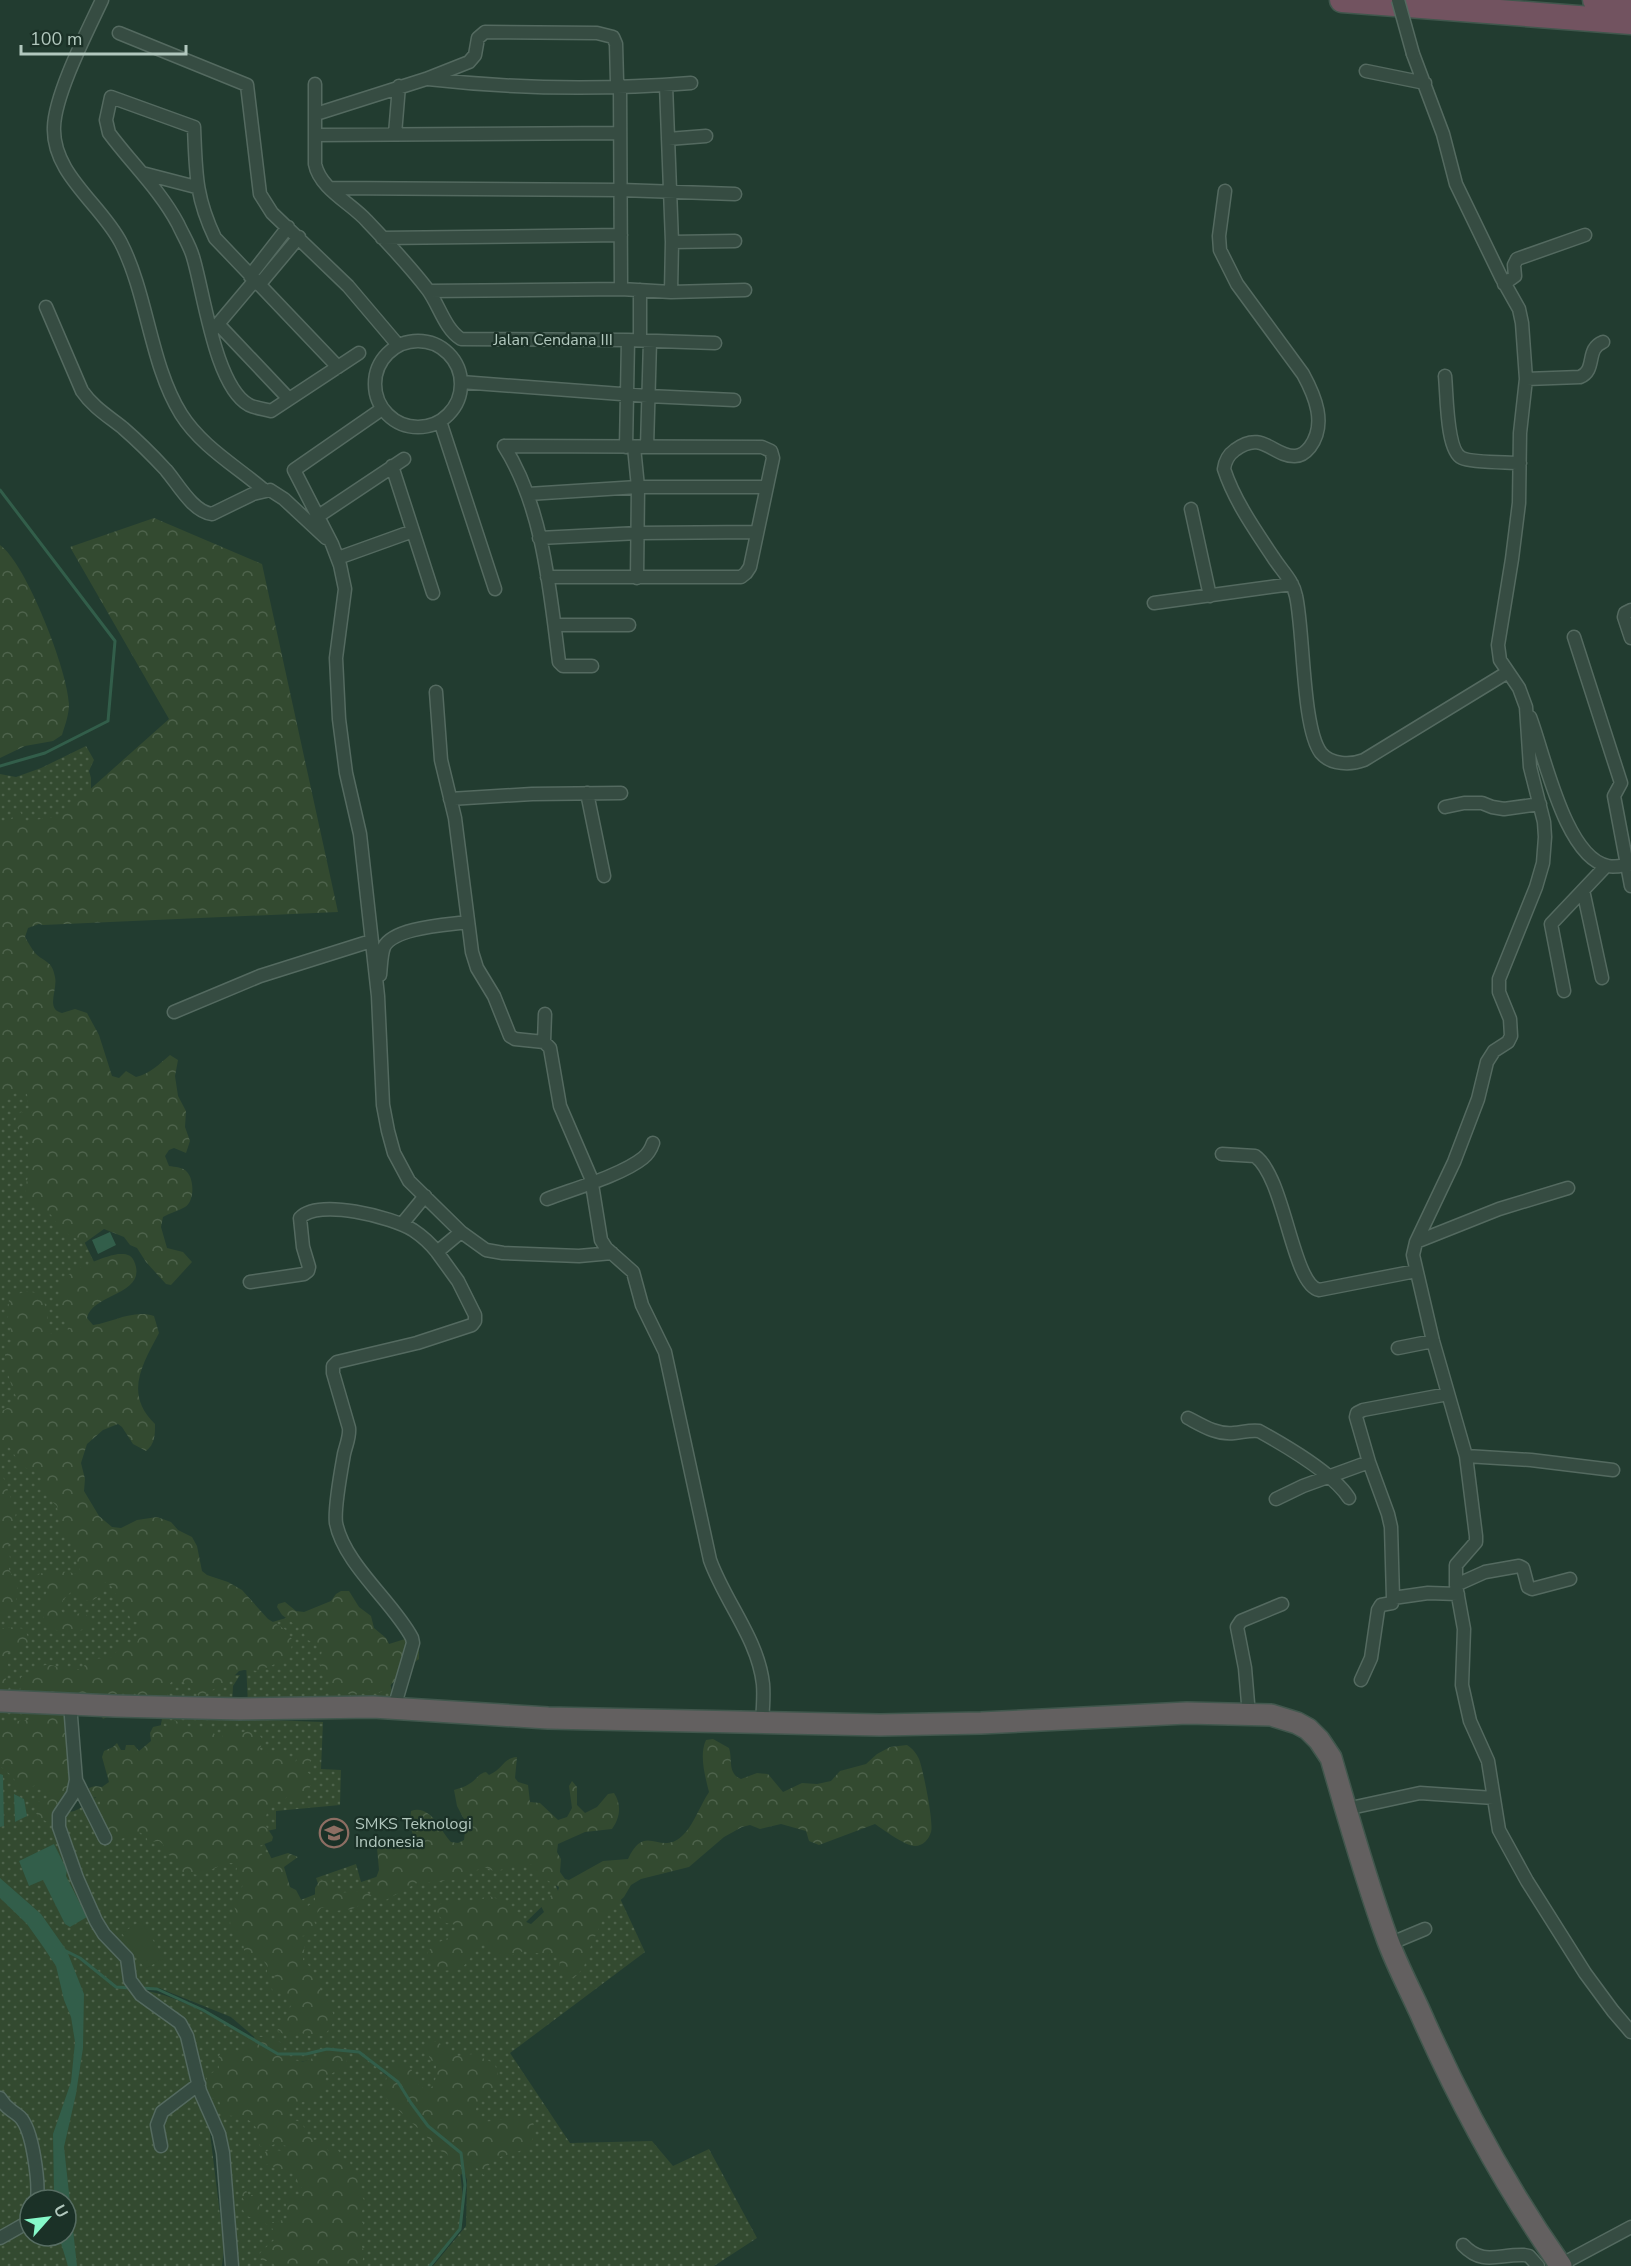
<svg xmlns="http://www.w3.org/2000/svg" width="1631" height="2266" font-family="'Nunito Sans',sans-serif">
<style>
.grass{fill:url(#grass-dots);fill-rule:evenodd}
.forest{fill:url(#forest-crowns)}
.pitch{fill:#334a30}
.water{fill:#325e4a}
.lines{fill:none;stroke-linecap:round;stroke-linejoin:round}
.stream{stroke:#325e4a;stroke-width:3}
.minor-casing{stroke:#546a60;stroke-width:15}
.trunk-casing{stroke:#41574d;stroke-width:24}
.motorway-casing{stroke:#41574d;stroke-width:27}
.minor{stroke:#364c42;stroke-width:12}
.trunk{stroke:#636060;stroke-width:21}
.motorway{stroke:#725360;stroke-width:24}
.minor-bridge-casing{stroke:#546a60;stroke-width:15;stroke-linecap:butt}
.minor-bridge{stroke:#364c42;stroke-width:12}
.labels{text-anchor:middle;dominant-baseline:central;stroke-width:4.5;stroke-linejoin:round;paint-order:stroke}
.street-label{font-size:16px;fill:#b2c8be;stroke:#1b3127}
.poi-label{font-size:16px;fill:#b2c8be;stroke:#1b3127;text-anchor:start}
</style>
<defs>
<pattern id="grass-dots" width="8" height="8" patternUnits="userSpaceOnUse" patternTransform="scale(1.5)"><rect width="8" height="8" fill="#334a30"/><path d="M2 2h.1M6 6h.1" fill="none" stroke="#4e634c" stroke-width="1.8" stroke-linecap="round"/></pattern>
<pattern id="forest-crowns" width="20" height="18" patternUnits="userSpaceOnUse" patternTransform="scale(1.5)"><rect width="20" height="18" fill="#334a30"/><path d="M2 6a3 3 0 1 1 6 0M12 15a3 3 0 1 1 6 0" fill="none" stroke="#4e634c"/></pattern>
</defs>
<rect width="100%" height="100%" fill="#223c30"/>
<!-- grass -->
<path class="grass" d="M86 746 94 760 89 771 91 778V815L0 842V774L16 777 41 768Z
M0 1072 36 1091 80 1233 96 1266 83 1329 23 1408 0 1423Z
M49 1427 71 1535 188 1677 240 1675 233 1686 232 1704 0 1697V1436Z
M293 1616 389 1678 395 1705H248L246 1662 269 1623Z
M0 1711H65L72 1786 53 1820 82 1900 105 1944 122 1958 127 1977 183 2029 209 2125 224 2247 222 2266H0ZM30 2200H66V2236H30Z
M180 1717 323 1722 321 1769 341 1770 340 1805 276 1811V1829L225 1840 160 1729 162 1719Z
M144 1787 262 1839 293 1903 321 1892 316 1878 356 1864 361 1882 382 1875 542 1851 558 1891 526 1922 533 1937 618 1894 645 1952 510 2053 570 2143 652 2141 673 2166 709 2149 757 2238 714 2266H433L466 2226 467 2180 459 2157 390 2075 365 2057 387 2076 460 2171 463 2198 462 2226 452 2241 429 2266H355L271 2112 340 2053 292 2064 280 2059 231 2017 159 1988 137 1987C104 1931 77 1879 62 1816L65 1812C77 1813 82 1806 91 1800 101 1794 131 1790 144 1787Z
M145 1991C180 1996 214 2018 246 2035L252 2040 243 2059 204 2086 192 2040Z
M230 2088 293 2145 310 2203 283 2266H227L222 2176 207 2093Z"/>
<!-- forest -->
<path class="forest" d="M154 518 262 564 338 912 43 925 39 924 28 928 25 937C28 942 31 948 35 953 45 963 52 960 55 977 58 990 45 1009 62 1013L75 1009 87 1013 99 1035 112 1076 119 1078 126 1071 136 1077C150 1074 159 1064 170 1055L178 1060 175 1076 178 1096 186 1111 185 1127 190 1141 186 1153 174 1148 169 1150 165 1156 169 1166C175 1167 183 1167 187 1172 194 1179 195 1201 185 1207 178 1211 170 1213 163 1217L161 1227 167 1248 183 1252 192 1262 171 1285 166 1284 146 1262 137 1248 130 1245 124 1237 104 1229 83 1244C77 1237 68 1236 61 1229 56 1225 55 1218 50 1214 46 1212 40 1211 37 1209 19 1199 26 1183 31 1168L27 1158 30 1145C25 1135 6 1123 21 1112L30 1114 34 1110 28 1103 27 1094 20 1091 2 1099 0 1098V827L20 811 25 822 29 823 32 820 59 817 169 719 70 547Z
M0 545C26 563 68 671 69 704 69 715 65 725 62 735L53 741 25 746 0 758Z
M118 1254C126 1254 131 1254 134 1261 149 1295 92 1293 87 1318L93 1325C114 1322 133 1309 154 1316L159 1333C142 1365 124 1394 155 1424 155 1435 155 1444 146 1451L133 1444 122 1427 118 1424 103 1430 87 1444 81 1463 85 1479 84 1491 99 1516 112 1527 121 1528 137 1520 157 1517 171 1522 178 1530 192 1537 197 1546 202 1571 207 1575 228 1582 242 1590 268 1619 286 1630 293 1641 290 1653 275 1664 259 1671 244 1670 239 1671 230 1680 200 1697 182 1681H172L169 1685 164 1714C156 1719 153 1718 144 1714L135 1693 131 1691 121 1693 113 1714 103 1719 94 1704 62 1705 49 1692 40 1698C76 1718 71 1716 75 1756L68 1763 66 1771 73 1780 64 1803 50 1823 39 1818 35 1811 36 1802 47 1801 49 1797 42 1793 45 1788 39 1783 28 1789 19 1787 12 1776 0 1766V1723L27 1720 30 1719 32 1712 20 1693 21 1677 45 1665H51L65 1669H79L94 1659 113 1657 121 1643 125 1642 134 1645C141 1640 140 1629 137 1622L131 1621 126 1606 121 1604 112 1587 105 1582C101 1594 95 1607 79 1597 77 1595 74 1593 71 1592L63 1600 61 1611 65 1615 84 1613 92 1620V1626C59 1641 30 1627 48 1589L40 1584 36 1576C51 1566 66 1573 82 1574L75 1559 77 1546 60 1531 57 1506C51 1500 43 1495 42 1486 41 1480 42 1476 39 1471 21 1471 19 1460 9 1447L0 1449V1409L4 1410 18 1401C11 1385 6 1372 5 1354 18 1342 10 1333 8 1318 8 1312 9 1304 9 1298 44 1279 48 1306 49 1333 58 1337 66 1331 74 1326 71 1325 68 1324 66 1322 56 1312 56 1286 66 1277 75 1268 105 1256 118 1254Z
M0 1468 16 1513 8 1547 10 1558 9 1569 18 1589 15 1607 0 1619Z
M341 1591H349L359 1607 371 1616 374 1628 386 1638 389 1644 405 1639 419 1650V1659C403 1668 396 1685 379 1693L364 1689 353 1697 344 1691 336 1692 331 1691 329 1680 320 1666 322 1648 308 1640 302 1630 282 1615 277 1607 278 1604 285 1602 296 1611 304 1612 331 1601 336 1594Z
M14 1627 24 1629C37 1649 18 1647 7 1653L5 1658 10 1670 5 1677 9 1687 7 1693 0 1695V1629Z
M174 1720 189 1727 210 1728 222 1744 223 1734 227 1728 234 1729 241 1733C251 1729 257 1731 263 1740L260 1749 263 1752 270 1754C276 1751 281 1748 288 1752L290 1764 293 1766 301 1753 308 1752 314 1757 306 1767V1771L312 1776C313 1787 306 1794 298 1801L289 1795 284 1800 277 1799 270 1803 264 1823 273 1837 272 1841 257 1847 266 1860 288 1853 298 1857 284 1867 290 1887 296 1890 304 1905 308 1906 315 1901V1888L320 1880 331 1882 338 1893 359 1891 370 1894 379 1870 377 1848 393 1844 405 1846 415 1843 410 1824 411 1811C431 1804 440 1831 451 1842L458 1843 464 1840 466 1823 457 1806 454 1790C459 1788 465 1787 469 1784 477 1780 477 1774 486 1772L489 1775C503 1769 503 1758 517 1757L515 1778 518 1782 528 1785 530 1802 540 1803 558 1820 567 1817 572 1808 569 1786 572 1781 577 1787V1805L585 1813 597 1807 608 1794 614 1793C622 1805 620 1818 612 1829L585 1832 558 1844 557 1852 561 1859 560 1872 565 1879 569 1880 603 1861 628 1859C646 1821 659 1857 682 1836 692 1828 701 1804 709 1792 705 1776 699 1755 706 1740L713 1739 729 1748C733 1760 727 1773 741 1779L757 1773 768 1774 783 1792 802 1783 817 1784 831 1781 840 1771 866 1764 877 1754 890 1747 907 1745C913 1749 916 1753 919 1759 923 1769 934 1823 931 1832 929 1839 923 1846 915 1846 905 1846 884 1830 875 1824L819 1845 809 1841 806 1831 781 1824 760 1829 750 1825 742 1827 724 1837 689 1867 641 1879 631 1885 624 1897 605 1914 587 1955 584 1967 575 1977 571 1978 560 1969 559 1953 548 1955 524 1951 505 1957 495 1952 485 1942 475 1946 470 1959 461 1969C445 1971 436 1973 426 1959 430 1938 448 1944 458 1929L457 1925 446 1923 436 1913V1906L446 1901 476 1900 489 1896 498 1899 513 1908 526 1922 531 1924 544 1912 541 1906 555 1891H558L559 1887 538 1875 531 1864 523 1866 512 1865 496 1872 484 1867 454 1880 417 1883 384 1901 371 1895 367 1902 352 1909 335 1911 325 1907 321 1908 313 1919 319 1931 317 1934 302 1936 301 1940 305 1943 303 1960C318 1974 313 1973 320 1989 330 2007 343 2017 323 2036H308L298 2031 286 2035 277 2031 292 2004V1998L284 1992 274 1993 271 1987 277 1980 276 1977 267 1973V1966L262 1958 247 1955 244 1950 243 1941C233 1932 228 1929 231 1916L236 1912 233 1903 243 1885V1882L235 1875 237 1868 234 1863H226L200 1875 183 1873 176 1859 162 1851 164 1845 159 1841 148 1842 146 1836 139 1832 116 1841 106 1835 103 1821 96 1809 100 1806V1800L95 1797 92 1800 89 1788 95 1786 102 1787 109 1782 102 1757 104 1751 113 1747 117 1743 121 1750H125L126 1745H134L139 1751 151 1741 150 1733 153 1727 162 1725 169 1728Z
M255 2037H267L282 2043 284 2045 283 2057 302 2062 336 2050 345 2053 347 2059 346 2065 326 2077 322 2094 300 2103 287 2113 289 2119 302 2122 306 2133 314 2140 323 2138 324 2147 329 2151 338 2150 343 2158 350 2161 351 2170 359 2178 360 2193 364 2200 361 2218 363 2223 360 2242 364 2251 362 2266H275L272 2261H261L260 2253 274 2240 270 2234 273 2229C269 2226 264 2222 260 2220 251 2216 248 2220 243 2210L246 2204 239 2191 244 2188 249 2195H261L262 2201 259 2206 269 2222H277L288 2218 285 2198 299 2194 302 2188 296 2181V2172L279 2174 272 2165 265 2164 262 2157C266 2147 274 2150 282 2151L286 2146 277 2143 266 2148 260 2146C259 2143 260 2140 259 2137 256 2118 240 2115 225 2116L219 2101 206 2095 203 2089 208 2075 219 2069 218 2058 221 2052 235 2050 244 2053 247 2042Z
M430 2041 438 2042 456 2056 473 2054 494 2063C509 2095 477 2092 476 2110 475 2131 509 2116 520 2116 525 2116 528 2118 533 2120 541 2167 492 2142 484 2175L477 2168 460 2175 453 2171 447 2154 436 2149 430 2140 387 2099 384 2089 387 2076 392 2066 399 2064 407 2065 411 2069 419 2085 425 2090C437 2088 436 2075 436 2065L430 2059 426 2048Z"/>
<!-- pitch -->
<path class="pitch" d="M141 1921 164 1958 145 1969 122 1933Z"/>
<!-- water -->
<path class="water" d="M110 1232 116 1245 98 1254 92 1240Z
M0 1774 3 1775 4 1826 0 1827Z
M14 1794 24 1799 27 1816 15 1822Z
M54 1844 67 1870 66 1876 87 1917 70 1927 65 1924 43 1880 29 1886 19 1861Z
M0 1878 41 1914 67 1951 84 1994 83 2048 76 2094 64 2147 77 2266H68L60 2240 59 2236H66V2200H55L54 2195 53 2134 71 2082 75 2042 71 2017 64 2000 56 1966 44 1948 27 1924 0 1898Z"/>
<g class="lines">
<!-- stream -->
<path class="stream" d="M0 490 115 641 108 721 45 753 0 766
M66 1951 80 1958 116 1987 131 1988
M141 1988 157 1989 203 2010 278 2054H306L327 2049 359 2052 398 2082 411 2103 428 2126 461 2153 465 2185 460 2229 430 2266"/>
<!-- minor casing -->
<g class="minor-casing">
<path id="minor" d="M102 0C87 32 55 94 54 127 52 174 102 205 121 243 148 296 150 364 181 414 201 446 236 466 264 490
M119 33 247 85 260 194 272 213 348 286 398 345
M1413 54 1443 134 1456 184 1501 277 1519 309 1522 323 1526 379 1520 433 1519 503 1512 559 1498 645 1500 660 1519 688 1526 707 1530 767 1544 822 1545 837 1543 863 1536 887 1499 979V992L1510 1019 1511 1036 1508 1042 1494 1051 1487 1062 1478 1099 1454 1162 1416 1242 1413 1255 1433 1341 1466 1456 1476 1536V1542L1456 1565V1585L1464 1629 1462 1685 1470 1721 1488 1761 1499 1830 1527 1881 1585 1973 1613 2011 1631 2032
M1366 71 1425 83
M428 79C516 89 603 90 691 83
M315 84V164C320 189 351 203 367 221 388 243 409 265 428 290 439 305 445 329 461 339L628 340 715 343
M316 114 426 79 469 62 475 55 478 38 485 32 597 33 613 37 616 44 617 81 620 86 621 289
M395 134 399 86
M316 135 620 133
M668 139 706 136
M142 173 196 187
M330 188 621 190 735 194
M1225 191 1219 236 1220 250 1237 284 1303 374C1315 396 1327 424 1310 447 1306 452 1302 456 1295 456 1273 457 1263 429 1235 450 1228 455 1225 461 1224 469 1234 500 1255 530 1273 557 1281 570 1293 580 1296 596 1304 631 1302 729 1321 753 1331 765 1351 765 1364 760L1508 672
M382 238 621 235
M672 242 735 241
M250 276 288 227
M1504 284 1515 276 1514 265 1517 259 1585 235
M259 285 299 237
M429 291 621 289 671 292 672 242 666 85
M671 292 745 290
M46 307 82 391C93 407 108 416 123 428 138 441 153 456 166 470 178 484 193 512 212 514L253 494 270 490 284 499 326 538
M218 324 289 399
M213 330 255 280
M640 340V290
M375 384a43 43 0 1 1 86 0a43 43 0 1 1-86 0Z
M338 367 215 238C195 196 196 172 194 127L111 97 106 120 109 133C132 164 160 190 178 224 183 235 190 246 193 257 204 293 215 386 249 405 255 408 264 409 271 411L359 353
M1445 376C1447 393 1446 451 1462 458 1473 463 1506 462 1520 463
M1526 379 1580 377C1597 370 1585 349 1603 342
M461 382 648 396 734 400
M382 409 294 470 332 544 340 565 345 589 336 658 339 719 346 773 360 834 378 996 383 1105 388 1131 394 1153 409 1181 461 1232
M440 421 495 589
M504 446 762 447 771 451 773 458 750 567 746 573 741 577H547
M504 446C543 507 550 591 559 662L563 666H592
M626 447 628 340
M634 447 638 487 637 578
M647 447 650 341
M392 466 433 593
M528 494 638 487H766
M1191 509 1210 596
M317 517 404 459
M539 538 639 533 756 532
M338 558 413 531
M1154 603 1292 584
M1631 610 1625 613 1624 617 1631 638
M556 625H629
M1574 637 1621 783 1614 796 1631 886
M436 692 441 760 455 818 472 952 477 968 494 996 510 1036 515 1039 544 1042 550 1048 560 1106 591 1178 601 1240 606 1248 633 1272 642 1305 665 1352 710 1560C725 1602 758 1639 763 1684 764 1696 763 1709 762 1721
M1530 717C1544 753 1565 858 1608 866 1615 868 1624 865 1631 864
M587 793 604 876
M450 799 532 794 621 793
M1445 807 1464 803H1482L1492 807 1504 809 1540 804
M1583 890 1602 978
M380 975C381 966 381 955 384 947 394 927 448 925 468 922
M1564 991 1551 924 1606 866
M174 1012 260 976 371 941
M544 1042 545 1014
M1222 1154 1255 1156C1285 1177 1292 1284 1319 1290L1416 1271
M547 1199C573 1189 622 1175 643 1158 648 1154 651 1149 653 1143
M402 1224 425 1196
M1416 1242 1499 1209 1568 1188
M250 1282 304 1274 308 1271 309 1267 303 1247 300 1218C318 1198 392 1217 413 1230 422 1236 430 1243 437 1252L461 1232 486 1250 503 1253 579 1256 612 1253
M1398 1348 1433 1341
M1188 1418C1203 1426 1217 1435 1234 1433 1244 1432 1250 1430 1259 1431 1286 1446 1333 1473 1349 1498
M1466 1456 1531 1460 1613 1470
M1276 1499 1303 1486 1369 1462
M1456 1585 1485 1572 1519 1566 1523 1568 1528 1587 1532 1589 1570 1579
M1393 1598 1428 1593 1458 1594
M1361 1680 1371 1658 1378 1610 1381 1605 1392 1603 1393 1598 1391 1527 1388 1514 1369 1462 1356 1417 1357 1413 1363 1410 1448 1394
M70 1704 76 1780 73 1794 59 1815V1827L77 1878 96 1921 104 1934 127 1958 130 1980 141 1995 180 2023 187 2036 200 2091 219 2134 223 2153 232 2266
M394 1708 413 1643 412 1638C394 1603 344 1564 336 1523 334 1508 341 1471 344 1454 346 1445 350 1437 349 1428L333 1373V1366L337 1362 417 1343 472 1325 475 1321V1315L458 1281 437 1252
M1249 1715 1245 1668 1237 1627 1241 1621 1282 1604
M76 1780 105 1838
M1346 1809 1420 1793 1494 1798
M1389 1944 1425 1929
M0 2098C7 2110 11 2109 20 2117 33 2130 39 2182 37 2200
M161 2146 157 2125 162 2112 199 2084
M0 2238 30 2221
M1463 2245C1483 2266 1498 2254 1524 2255L1529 2256 1538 2266
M1560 2265 1631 2227"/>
</g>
<!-- trunk casing -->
<g class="trunk-casing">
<path id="trunk" d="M0 1701 115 1706 240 1709 373 1707 548 1718 880 1725 981 1723 1187 1713 1271 1715 1297 1723 1308 1729 1319 1740 1331 1758C1349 1820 1366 1881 1388 1941 1397 1965 1409 1988 1420 2012 1459 2101 1505 2186 1561 2266"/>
</g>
<!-- motorway casing -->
<g class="motorway-casing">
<path id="motorway" d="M1342 0 1631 22
M1595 0 1631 3"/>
</g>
<!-- minor -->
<use href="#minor" class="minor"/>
<!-- trunk -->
<use href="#trunk" class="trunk"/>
<!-- motorway -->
<use href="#motorway" class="motorway"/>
<!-- minor-bridge casing -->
<g class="minor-bridge-casing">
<path id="minor-bridge" d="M1398 0 1413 54"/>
</g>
<!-- minor-bridge -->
<use href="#minor-bridge" class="minor-bridge"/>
</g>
<!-- icons -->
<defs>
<g id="school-ring" transform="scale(1.5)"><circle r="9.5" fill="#1b3127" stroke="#8d6e63" stroke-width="1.5"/><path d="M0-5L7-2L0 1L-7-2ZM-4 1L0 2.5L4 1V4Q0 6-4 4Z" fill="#8d6e63"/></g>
</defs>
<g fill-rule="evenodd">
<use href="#school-ring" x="334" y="1833"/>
</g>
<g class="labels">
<!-- street labels -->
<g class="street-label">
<text x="553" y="340">Jalan Cendana III</text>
</g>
<!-- poi labels -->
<g class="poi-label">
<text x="355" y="1824">SMKS Teknologi<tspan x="355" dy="18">Indonesia</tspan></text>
</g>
</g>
<!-- north arrow -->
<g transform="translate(48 2218) rotate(62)"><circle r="28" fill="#1b3127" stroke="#576d63" stroke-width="1.5"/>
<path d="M0-4.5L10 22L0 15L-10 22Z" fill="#86f9c9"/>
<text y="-9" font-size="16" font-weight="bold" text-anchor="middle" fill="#b2c8be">U</text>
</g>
<!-- scale -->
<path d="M21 45v9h165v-9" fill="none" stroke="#b2c8be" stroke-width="3"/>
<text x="30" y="45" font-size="18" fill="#b2c8be" stroke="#1b3127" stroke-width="4.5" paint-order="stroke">100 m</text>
</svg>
